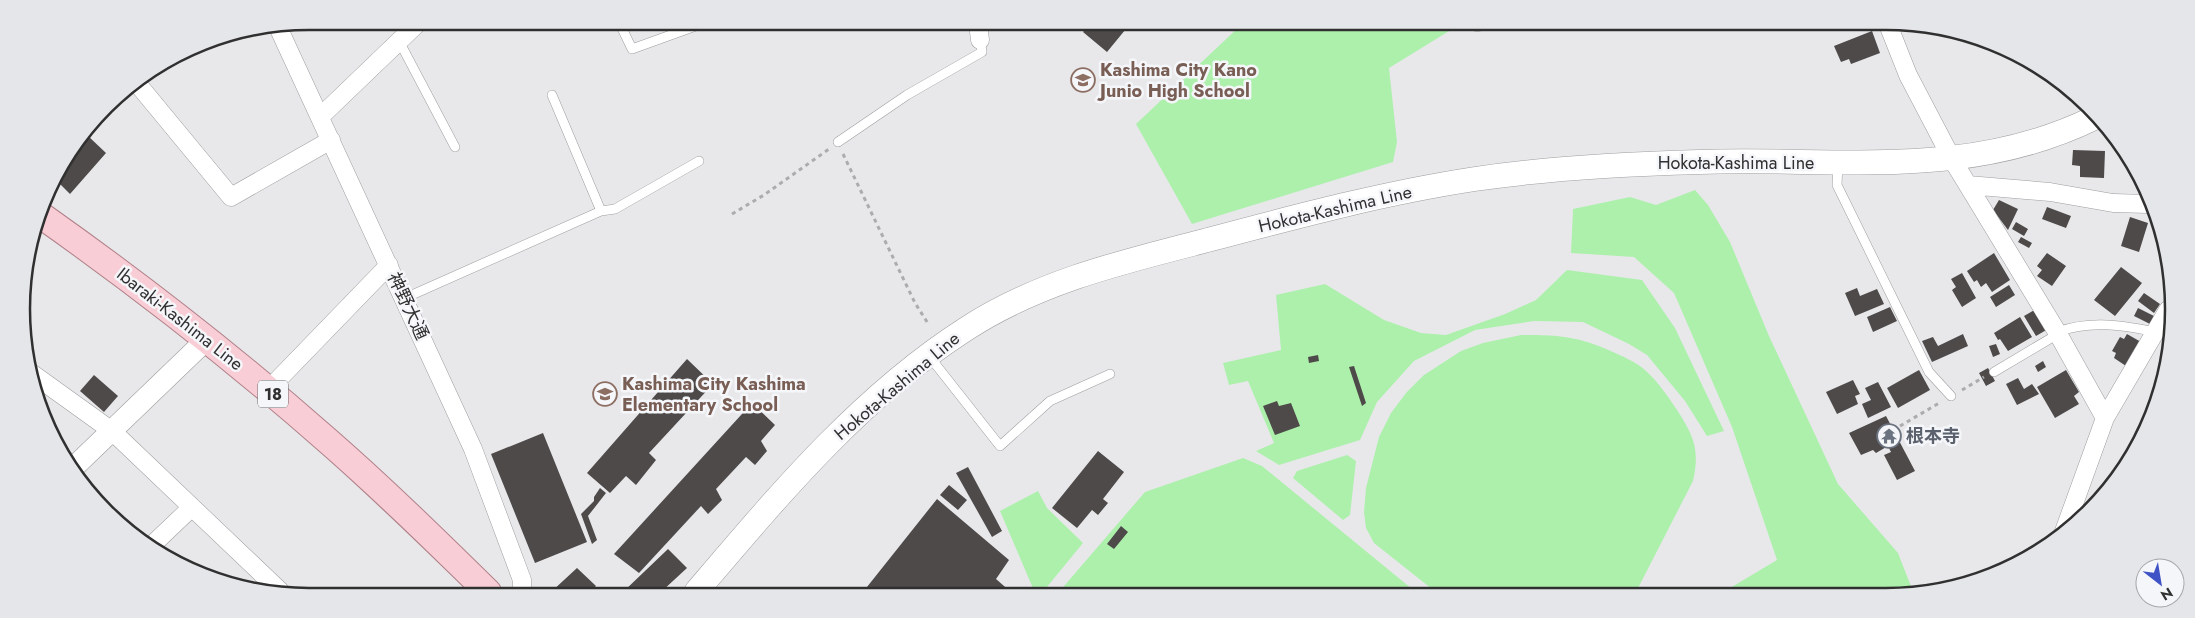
<svg xmlns="http://www.w3.org/2000/svg" width="2195" height="618" font-family="Jost,'Noto Sans JP',sans-serif">
<style>
.green{fill:#adf0ac}
.building{fill:#4d4a49}
.lines{fill:none;stroke-linecap:round;stroke-linejoin:round}
.service-casing{stroke:#9d9ea0;stroke-width:10}
.minor-casing{stroke:#9d9ea0;stroke-width:19}
.tertiary-casing{stroke:#9d9ea0;stroke-width:22}
.secondary-casing{stroke:#9d9ea0;stroke-width:25}
.primary-casing{stroke:#b08189;stroke-width:28}
.path{stroke:#acacae;stroke-width:3;stroke-dasharray:4 4;stroke-linecap:butt}
.service{stroke:#fff;stroke-width:9}
.minor{stroke:#fff;stroke-width:18}
.tertiary{stroke:#fff;stroke-width:21}
.secondary{stroke:#fff;stroke-width:24}
.primary{stroke:#f9cdd5;stroke-width:26}
.labels{text-anchor:middle;dominant-baseline:central;stroke-width:5;stroke-linejoin:round;paint-order:stroke}
.shield{fill:#f5f6f9;stroke:#6b6b6d;stroke-width:1}
.shield-label{font-size:16px;font-weight:bold;fill:#303031}
.education-label{font-size:18px;font-weight:bold;fill:#785e54;stroke:#f5f6f9;text-anchor:start}
.street-label{font-size:18px;fill:#303031;stroke:#f5f6f9}
.worship-label{font-size:18px;font-weight:bold;fill:#5b616d;stroke:#f5f6f9;text-anchor:start}
.rim{fill:none;stroke:#303031;stroke-width:2.5}
</style>
<rect width="100%" height="100%" fill="#e8e8eb"/>
<!-- green -->
<path class="green" d="M1241 25 1242 24 1459 25 1389 68 1397 142 1393 162 1192 224 1136 124Z
M1695 190 1708 205 1730 242 1769 336 1838 484 1898 553 1914 594H1720L1777 560 1732 427 1674 293 1634 257 1571 253 1573 209 1630 197 1656 205Z
M1567 270 1642 280 1675 328 1724 431 1707 436 1685 401 1647 355 1629 344 1583 322 1534 321 1475 330 1414 361 1377 402 1360 440 1279 465 1256 451 1274 443 1248 381 1229 385 1223 363 1281 350 1276 295 1325 284 1384 320 1421 333 1446 335 1505 314 1536 300Z
M1521 335C1559 335 1578 336 1613 352 1622 356 1633 361 1640 366 1655 377 1667 395 1677 410 1694 436 1700 450 1693 481L1635 594 1437 593 1374 543 1366 528 1364 512 1366 488 1379 437 1391 413 1406 393 1424 375 1461 351 1483 343Z
M1347 455 1356 461 1350 515 1343 520 1293 478 1297 471Z
M1243 458 1262 466 1417 593H1058L1145 492Z
M1038 491 1047 508 1083 543 1042 593H1035L1000 511Z"/>
<!-- building -->
<path class="building" d="M1090 24H1130L1107 52 1083 32Z
M1872 31 1880 53 1851 64 1849 59 1841 62 1834 46Z
M87 135 106 153 70 194 54 178Z
M2073 150 2105 151 2104 178 2080 177V166L2072 165Z
M1999 200 2018 209 2008 230 1993 210Z
M2047 207 2071 216 2066 228 2042 219Z
M2130 217 2148 223 2139 252 2121 246Z
M2016 222 2028 229 2024 236 2012 229Z
M2021 237 2032 243 2029 248 2018 242Z
M1994 253 2010 280 1992 292 1986 283 1981 287 1977 280 1974 282 1967 271Z
M2047 253 2066 266 2052 286 2037 276 2042 270 2037 266Z
M2121 267 2142 283 2115 316 2094 300Z
M1962 273 1976 298 1962 307 1952 290 1956 287 1951 279Z
M2009 285 2015 295 1996 307 1990 297Z
M1857 288 1860 296 1877 289 1884 304 1855 316 1845 293Z
M2144 293 2160 304 2154 313 2138 301Z
M1890 307 1897 321 1873 332 1867 317Z
M2138 308 2154 316 2150 324 2134 316Z
M2036 309 2048 329 2036 336 2024 316Z
M2020 317 2032 337 2008 351 2000 339 1998 340 1994 333Z
M1963 334 1968 346 1932 362 1922 341 1933 337 1938 346Z
M2127 334 2141 342 2126 366 2114 358 2116 353 2112 351 2120 337 2124 339Z
M1996 344 2000 354 1993 357 1989 346Z
M1318 355 1319 361 1309 363 1308 357Z
M687 359 713 384 649 453 656 460 636 485 626 476 610 493 587 473Z
M2043 361 2046 367 2038 372 2035 366Z
M1354 366 1366 403 1362 406 1349 367Z
M1988 368 1995 381 1986 386 1979 373Z
M1919 370 1930 390 1898 408 1887 388Z
M2066 370 2079 392 2074 396 2079 404 2055 418 2037 387Z
M94 375 118 396 104 412 80 391Z
M2018 378 2024 389 2032 384 2039 394 2017 405 2006 384Z
M1853 380 1860 394 1855 396 1858 404 1837 414 1826 392Z
M1878 382 1891 407 1868 418 1862 404 1871 400 1865 388Z
M1277 401 1279 406 1291 403 1300 426 1275 435 1263 406Z
M752 403 775 425 761 441 767 451 755 465 746 457 716 489 722 500 708 514 701 506 639 573 614 554Z
M1886 416 1915 471 1897 480 1884 455 1891 452 1888 446 1876 453 1873 450 1861 455 1849 433Z
M543 433 587 542 535 563 491 454Z
M1098 451 1124 472 1103 499 1108 503 1098 515 1092 510 1077 528 1052 508Z
M968 467 1002 531 992 537 956 473Z
M949 485 967 500 958 510 940 495Z
M600 488 606 493 588 516 597 540 592 544 581 514 594 501V497Z
M937 499 1009 560 996 579 1012 593 863 592Z
M1121 526 1128 532 1114 549 1107 544Z
M668 549 687 568 661 592H623Z
M577 568 596 586 590 592H551Z"/>
<g class="lines">
<!-- service casing -->
<g class="service-casing">
<path id="service" d="M619 22 632 49 704 23
M1477 27 1485 25
M399 41 455 147
M552 95 601 211
M838 142 907 95 982 52 980 40
M1838 164 1837 185 1929 372 1951 396
M405 298 601 211 615 209 699 161
M2057 332C2091 320 2122 325 2156 332
M929 356 1000 446 1050 401 1110 374
M1994 372 2058 334"/>
</g>
<!-- minor casing -->
<g class="minor-casing">
<path id="minor" d="M978 23 980 40
M278 27 473 449 522 580V592
M1889 27 1908 75 1952 159 2057 332 2105 418
M136 82 231 197 331 140
M320 117 419 22
M1968 185 2050 192 2113 203 2148 204
M30 372 112 431 280 591
M268 390 389 265
M2063 534 2105 418 2168 310
M149 548 192 507"/>
</g>
<!-- tertiary casing -->
<g class="tertiary-casing">
<path id="tertiary" d="M73 468 207 339"/>
</g>
<!-- secondary casing -->
<g class="secondary-casing">
<path id="secondary" d="M696 592C777 497 860 397 966 329 1038 282 1122 262 1204 241 1294 217 1383 193 1475 179 1549 168 1624 164 1699 162 1836 157 1965 181 2094 118"/>
</g>
<!-- primary casing -->
<g class="primary-casing">
<path id="primary" d="M42 216C141 286 237 361 328 441 383 489 436 541 488 592"/>
</g>
<!-- path -->
<path class="path" d="M843 154 915 303 929 325
M732 214 764 195 829 149
M1962 390 1984 377
M1900 426 1941 402"/>
<!-- service -->
<use href="#service" class="service"/>
<!-- minor -->
<use href="#minor" class="minor"/>
<!-- tertiary -->
<use href="#tertiary" class="tertiary"/>
<!-- secondary -->
<use href="#secondary" class="secondary"/>
<!-- primary -->
<use href="#primary" class="primary"/>
</g>
<!-- icons -->
<defs>
<g id="school-ring" transform="scale(1.25)"><circle r="9.5" fill="#f5f6f9" stroke="#8d6e63" stroke-width="1.5"/><path d="M0-5L7-2L0 1L-7-2ZM-4 1L0 2.5L4 1V4Q0 6-4 4Z" fill="#8d6e63"/></g>
<g id="temple-ring" transform="scale(1.25)"><circle r="9.5" fill="#f5f6f9" stroke="#6b7280" stroke-width="1.5"/><path d="M0-6L5-2H3V0L6.5 2.5H4V6H1.5V3h-3V6H-4V2.5H-6.5L-3 0V-2H-5Z" fill="#6b7280"/></g>
</defs>
<g fill-rule="evenodd">
<use href="#school-ring" x="1083" y="80"/>
<use href="#school-ring" x="605" y="394"/>
<use href="#temple-ring" x="1889" y="436"/>
</g>
<g class="labels">
<!-- shield labels -->
<rect class="shield" x="258" y="380.5" width="30" height="27" rx="4"/>
<g class="shield-label">
<text x="273" y="394">18</text>
</g>
<!-- education labels -->
<g class="education-label">
<text x="1100" y="70">Kashima City Kano<tspan x="1100" dy="21">Junio High School</tspan></text>
<text x="622" y="384">Kashima City Kashima<tspan x="622" dy="21">Elementary School</tspan></text>
</g>
<!-- street labels -->
<g class="street-label">
<text x="1736" y="163">Hokota-Kashima Line</text>
<text transform="translate(1335 209) rotate(-13)">Hokota-Kashima Line</text>
<text transform="translate(408 306) rotate(65)">神野大通</text>
<text transform="translate(180 319) rotate(38)">Ibaraki-Kashima Line</text>
<text transform="translate(897 386) rotate(-40)">Hokota-Kashima Line</text>
</g>
<!-- worship labels -->
<g class="worship-label">
<text x="1906" y="436">根本寺</text>
</g>
</g>
<!-- crop -->
<path d="M0 0H2195V618H0ZM309 30H1886A279 279 0 0 1 2165 309V309A279 279 0 0 1 1886 588H309A279 279 0 0 1 30 309V309A279 279 0 0 1 309 30Z" fill="#e5e6e9" fill-rule="evenodd"/>
<path class="rim" d="M309 30H1886A279 279 0 0 1 2165 309V309A279 279 0 0 1 1886 588H309A279 279 0 0 1 30 309V309A279 279 0 0 1 309 30Z"/>
<!-- north arrow -->
<g transform="translate(2160 583) rotate(149)"><circle r="24" fill="#f5f6f9" stroke="#a6a7a9"/>
<path d="M0-4L9 19L0 12L-9 19Z" fill="#3f53c6"/>
<text y="-8" font-size="14" font-weight="bold" text-anchor="middle" fill="#303031">N</text>
</g>
</svg>
